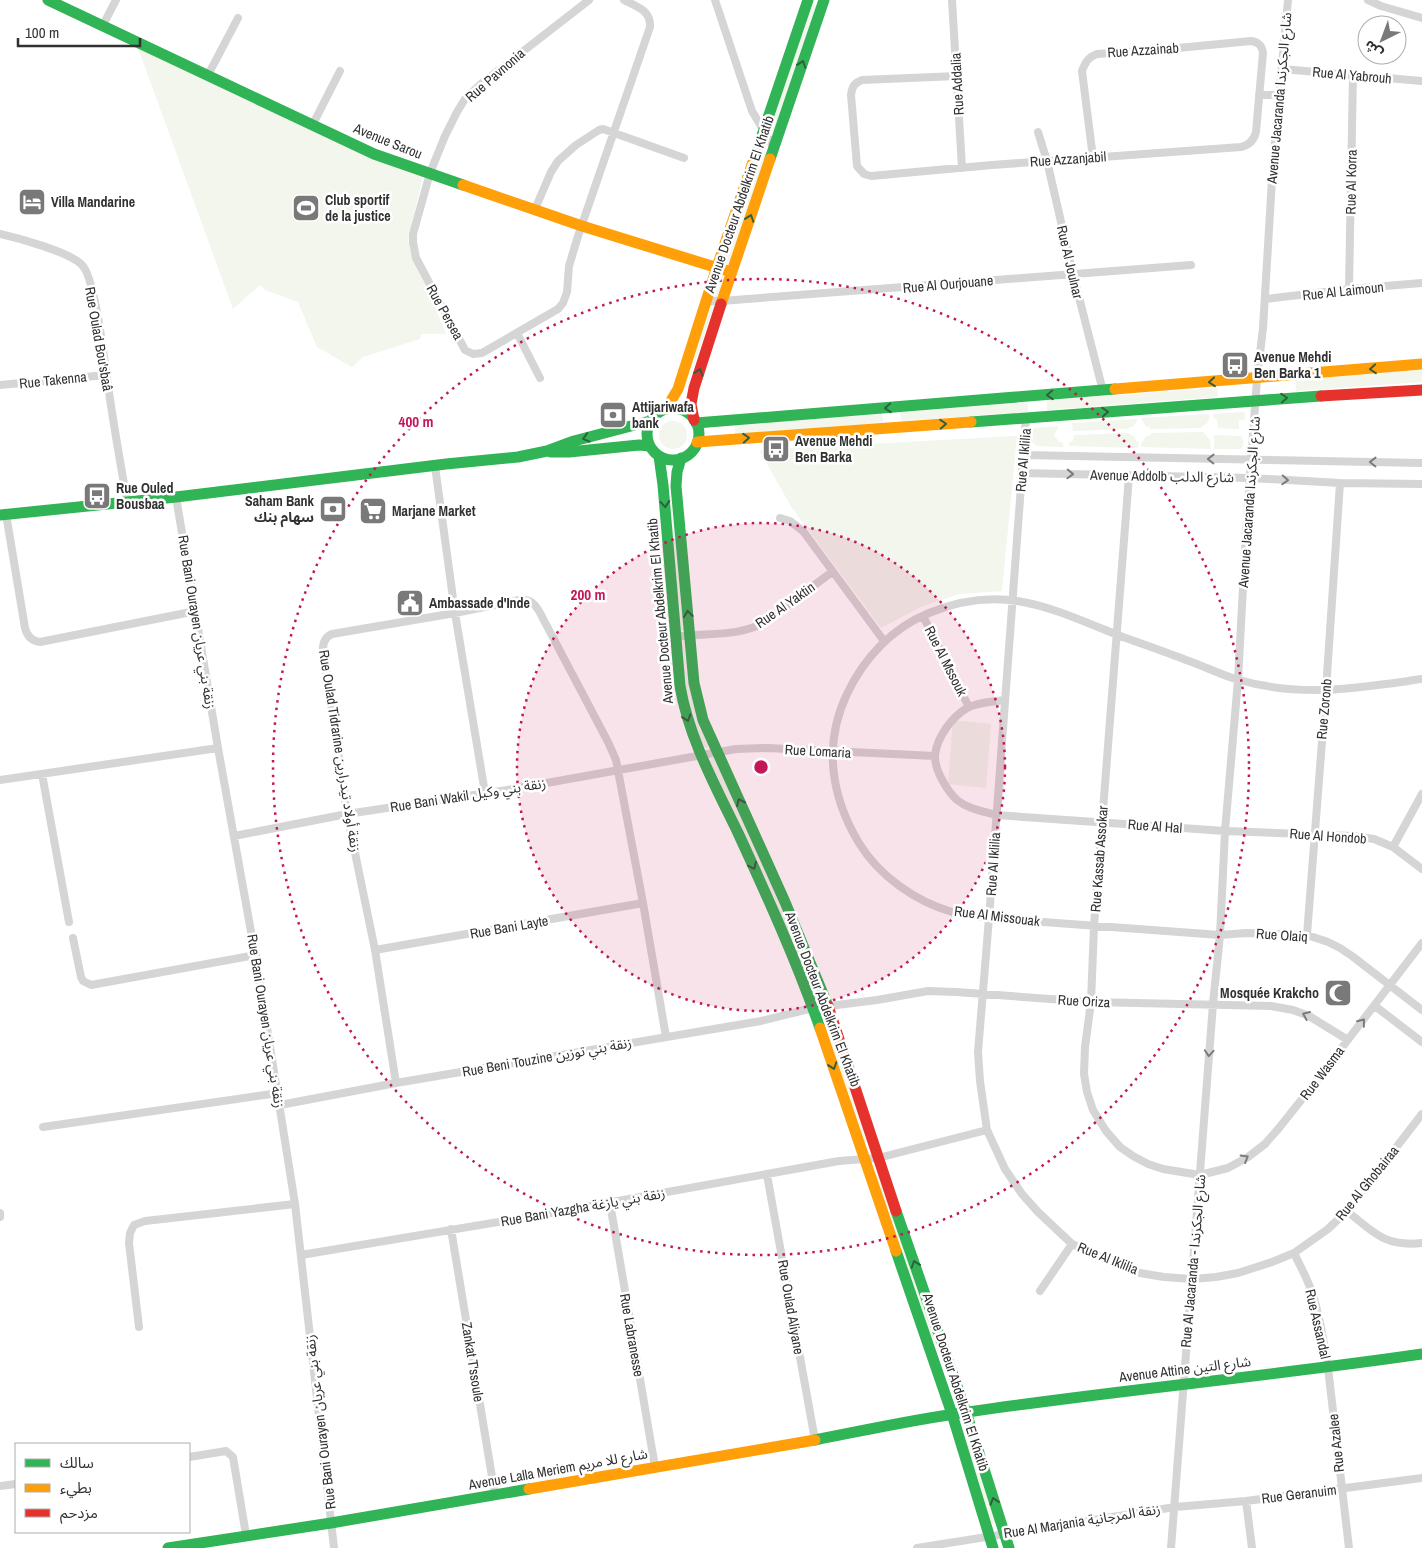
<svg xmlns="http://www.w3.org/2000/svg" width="1422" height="1548" font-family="'Archivo Narrow','Noto Sans Arabic',sans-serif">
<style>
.green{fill:#f2f6ed}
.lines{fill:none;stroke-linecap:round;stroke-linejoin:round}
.street{stroke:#d5d5d5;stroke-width:8}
.fast{stroke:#30b455;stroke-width:11}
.slow{stroke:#ff9f0a;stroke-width:11}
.jam{stroke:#e5322d;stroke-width:11}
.oneway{stroke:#315f3e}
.oneway2{stroke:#7b7b7b}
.ring{fill:none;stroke:#c2185b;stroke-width:2.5;stroke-dasharray:2.5 5}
.labels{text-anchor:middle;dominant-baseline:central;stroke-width:5;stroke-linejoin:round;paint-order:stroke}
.street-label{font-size:14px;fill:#313131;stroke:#fff}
.poi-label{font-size:14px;font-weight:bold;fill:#313131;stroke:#fff;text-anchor:start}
.centre{fill:#c2185b;stroke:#fff;stroke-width:2.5}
.ring-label{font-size:15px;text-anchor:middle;font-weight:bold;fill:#c2185b;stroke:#fff;stroke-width:5;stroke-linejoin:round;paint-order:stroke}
</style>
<rect width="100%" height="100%" fill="#fff"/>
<!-- green -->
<path class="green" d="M814 4 816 6 774 131 771 132 769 129 812 5Z
M138 48 423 176 408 240 446 334H421L420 339 363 357 352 367 317 347 298 302 265 290 260 285 233 309Z
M763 152 766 154 728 265H726L724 263Z
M721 276H723L724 278 688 383 700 338Z
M1422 370V382L1296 391 1295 379Z
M1217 388 1218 397 1047 410V400Z
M1028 402V412L901 421 900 412Z
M1242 412 1245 413V420H1239V429L1218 428 1217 419H1214L1213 414Z
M882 413 883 423 735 434V425Z
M1209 414 1210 418 1207 423 1200 428 1150 429 1149 426 1146 427 1141 418Z
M1138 419 1133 427H1129L1128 429 1073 431 1072 423Z
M659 435a14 14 0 1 1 28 0a14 14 0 1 1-28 0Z
M1059 426 1054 435 1059 442H1062L1064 447 1037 446 1032 442 1033 430 1034 428Z
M1203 432 1210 440 1211 449 1141 447V443L1144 440V439L1146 436H1150L1151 433Z
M1128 433 1135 437 1136 441 1139 443 1138 448 1068 446 1070 442 1073 441 1074 435Z
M1214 435 1241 436C1244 441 1244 445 1241 449H1214Z
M1017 436 1002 591 959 594 921 607 881 628 792 508 759 450Z
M668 495H671L684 631H680Z
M683 639H684L703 733 708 745 707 748 704 747 694 723 685 690 681 640Z
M953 720 991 724 986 788 948 784Z
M712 758H714L774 890 820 1001 818 1003H817L710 761Z
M821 1013 823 1012 825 1014 867 1143 865 1142Z
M877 1172H878L947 1372 931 1335 875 1174Z
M960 1420 996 1521 993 1524 990 1522Z"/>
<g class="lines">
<!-- street -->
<path class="street" d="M589 0 481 84 465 99 457 112 445 136 430 173 413 234V242L416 258 465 350 473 354 482 353 558 309 563 303 567 292 569 266 578 236 650 27C651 10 637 7 624 0
M715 0 752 111 774 148
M952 0 962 168
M1368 0 1381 6 1422 18
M103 25 116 0
M1282 69 1422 81
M208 75 238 18
M957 76 862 80C854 83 852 87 851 95L857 166 864 174 871 176 992 165 1241 147C1250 145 1254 140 1256 132L1263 53C1262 46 1259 42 1251 41L1157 50 1097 54C1088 57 1085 63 1082 71L1093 158
M1259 95H1279
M313 124 340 71
M1038 132 1047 161 1073 274 1103 391
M535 209 551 172 558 161 576 145 599 130 603 129 684 158
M0 234C18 238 70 252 82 265 96 278 106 375 110 399 115 433 121 467 127 501
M1349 289 1353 74
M1265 299 1349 289 1422 283
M705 301H721L1191 265
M517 333 540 378
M0 385 106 375
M1026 418 989 918 978 1052 980 1081 987 1130 1005 1169 1022 1194 1038 1212 1072 1244 1118 1265 1140 1273 1164 1277 1192 1279 1216 1277 1238 1273 1272 1262 1294 1253 1328 1229 1347 1211 1422 1114
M1023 455 1422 463
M435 466 455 613 485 793
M1021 473 1250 478 1340 483 1422 484
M1129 476 1094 926 1091 1002 1085 1047 1084 1074 1087 1092 1093 1110 1106 1131 1120 1147 1133 1156 1148 1164 1163 1169 1200 1175 1228 1168 1248 1157 1265 1144 1279 1128 1314 1084 1422 943
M176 497 218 748 257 965 295 1204 334 1548
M6 514 25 628C27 636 32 641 40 642L196 611
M780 518 790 521 803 531 884 641
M923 616 969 707
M675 637C705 632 737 638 765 622L832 572
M1422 679C1358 688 1303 698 1239 680 1221 675 1204 666 1186 660 1163 651 1139 643 1115 634 1048 607 1001 583 929 613 892 628 864 658 847 694 823 744 831 797 859 843 879 876 915 901 952 912 964 915 977 916 989 918L1220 935 1246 933 1307 935 1328 942 1340 948 1352 956 1422 1010
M1005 700C993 702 978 702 967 708 952 717 937 737 935 755 934 769 947 791 957 800 968 809 983 811 996 815L1225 831 1353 836 1374 839 1393 847 1422 869
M42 774 69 922
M0 780 218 748
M234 836 347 814 513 789 736 749 767 748 935 756
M1393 847 1422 794
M1307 935 1326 690 1340 483
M73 938 81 977 83 981 91 985 256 955
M375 950 643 903
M1375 1006 1422 1042
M396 1083 375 950 347 814 323 649C323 642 325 637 332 634L455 613 519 600C530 599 534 603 539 611L608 742 616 760 643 903 666 1037
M280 1105 396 1083 761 1021 813 1008 877 1000 928 991 956 992 1091 1002 1271 1006 1293 1010 1309 1016 1348 1040
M43 1127 278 1093
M767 1175 815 1440
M610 1203 655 1467
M1347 1211C1374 1233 1385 1247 1422 1243
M0 1213V1217
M451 1229 495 1495
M1294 1253C1301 1268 1310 1283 1314 1299 1321 1321 1324 1345 1328 1368L1349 1548
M301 1255 540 1215 839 1161 878 1158 987 1130
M1040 1291 1072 1244
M139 1327 129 1243 130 1233 134 1225 145 1221 295 1204
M189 1457 226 1451 233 1457 246 1535
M0 1486 16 1484
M1246 1501 1252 1548
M917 1548 1175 1507 1246 1501 1422 1478
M1171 1548 1213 1004 1220 935 1225 831 1238 680 1246 532 1257 379 1263 328 1273 163 1288 0"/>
<!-- fast -->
<path class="fast" d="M48 0 374 154 463 185
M755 156 808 0
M770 159 824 0
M647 434a26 26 0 1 1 52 0a26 26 0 1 1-52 0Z
M971 422 1321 396
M696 423 1115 389
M551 452H569L639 445 650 446
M659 456 663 485 680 686C689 739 716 787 739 835 768 898 797 962 820 1028
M681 458 677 472 676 486 694 683 703 720 785 902 828 1006
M0 515 176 497 446 464 518 457 547 451 574 441 650 421
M896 1211 966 1412 1009 1548
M896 1251 952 1414 993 1548
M815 1440C866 1430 916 1419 968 1412 1119 1390 1271 1376 1422 1354
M168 1548 331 1523 529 1489"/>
<!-- slow -->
<path class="slow" d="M463 185 582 226 731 272
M721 304 770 159
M1115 389 1422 364
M666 409 678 389 717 267 755 156
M697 442 971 422
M820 1028 896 1251
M529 1489 815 1440"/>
<!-- jam -->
<path class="jam" d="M1321 396 1422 390
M694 420 691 404 694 388 721 304
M828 1006 896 1211"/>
</g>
<!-- one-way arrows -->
<defs><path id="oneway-chevron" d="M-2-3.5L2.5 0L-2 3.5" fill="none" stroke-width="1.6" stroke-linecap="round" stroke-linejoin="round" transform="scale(1.25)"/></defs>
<g class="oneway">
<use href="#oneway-chevron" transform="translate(802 64) rotate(-71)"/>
<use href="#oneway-chevron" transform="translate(750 218) rotate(-71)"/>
<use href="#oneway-chevron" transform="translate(1373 369) rotate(175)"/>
<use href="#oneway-chevron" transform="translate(699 372) rotate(-72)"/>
<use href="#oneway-chevron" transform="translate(1212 382) rotate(175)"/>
<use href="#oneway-chevron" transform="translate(1050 395) rotate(176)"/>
<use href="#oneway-chevron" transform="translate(1284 398) rotate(-4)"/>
<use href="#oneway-chevron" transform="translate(888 408) rotate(176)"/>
<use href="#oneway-chevron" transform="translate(1105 412) rotate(-4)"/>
<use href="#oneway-chevron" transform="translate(943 424) rotate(-4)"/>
<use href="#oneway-chevron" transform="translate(586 438) rotate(165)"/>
<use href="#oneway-chevron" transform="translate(746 438) rotate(-4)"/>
<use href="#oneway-chevron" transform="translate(665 504) rotate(85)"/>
<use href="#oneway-chevron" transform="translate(688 614) rotate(-96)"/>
<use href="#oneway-chevron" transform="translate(687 718) rotate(71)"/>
<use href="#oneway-chevron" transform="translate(740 802) rotate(-114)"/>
<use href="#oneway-chevron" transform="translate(753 866) rotate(65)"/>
<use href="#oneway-chevron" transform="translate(833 1066) rotate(71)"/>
<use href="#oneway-chevron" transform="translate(915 1264) rotate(-109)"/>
<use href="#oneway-chevron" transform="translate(994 1501) rotate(-107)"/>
</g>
<g class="oneway2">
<use href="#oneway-chevron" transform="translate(1211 459) rotate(-179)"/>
<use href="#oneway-chevron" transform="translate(1373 462) rotate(-179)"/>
<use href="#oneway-chevron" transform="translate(1070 474) rotate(2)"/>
<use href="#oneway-chevron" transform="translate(1285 480) rotate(3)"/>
<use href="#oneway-chevron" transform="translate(1306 1015) rotate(-157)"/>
<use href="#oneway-chevron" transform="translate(1362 1022) rotate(-51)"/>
<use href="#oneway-chevron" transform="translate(1209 1053) rotate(94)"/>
<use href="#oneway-chevron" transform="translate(1245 1158) rotate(-31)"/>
</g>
<!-- distance rings -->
<circle cx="761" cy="767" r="244" fill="#c2185b" fill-opacity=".12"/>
<g class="ring">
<circle cx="761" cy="767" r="244"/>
<circle cx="761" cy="767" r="488"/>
</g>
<!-- icons -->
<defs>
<g id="hotel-square" transform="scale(1.4375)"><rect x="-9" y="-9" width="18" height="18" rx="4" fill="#797979" stroke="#fff"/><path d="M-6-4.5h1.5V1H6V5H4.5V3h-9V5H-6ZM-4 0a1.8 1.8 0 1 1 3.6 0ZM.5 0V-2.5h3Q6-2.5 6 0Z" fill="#fff"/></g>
<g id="stadium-square" transform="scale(1.4375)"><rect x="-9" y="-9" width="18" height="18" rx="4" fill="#797979" stroke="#fff"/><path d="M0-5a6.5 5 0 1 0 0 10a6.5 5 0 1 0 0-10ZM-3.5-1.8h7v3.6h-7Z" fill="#fff"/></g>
<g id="bus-square" transform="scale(1.4375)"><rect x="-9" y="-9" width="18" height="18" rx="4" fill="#797979" stroke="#fff"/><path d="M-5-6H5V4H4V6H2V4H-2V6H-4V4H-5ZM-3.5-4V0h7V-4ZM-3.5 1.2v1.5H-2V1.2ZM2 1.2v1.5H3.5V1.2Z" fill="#fff"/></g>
<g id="bank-square" transform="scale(1.4375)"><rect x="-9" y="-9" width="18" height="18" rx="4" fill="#797979" stroke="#fff"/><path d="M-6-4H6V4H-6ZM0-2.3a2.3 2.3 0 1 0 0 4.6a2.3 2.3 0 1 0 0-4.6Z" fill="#fff"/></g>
<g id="supermarket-square" transform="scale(1.4375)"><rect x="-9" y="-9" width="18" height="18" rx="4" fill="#797979" stroke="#fff"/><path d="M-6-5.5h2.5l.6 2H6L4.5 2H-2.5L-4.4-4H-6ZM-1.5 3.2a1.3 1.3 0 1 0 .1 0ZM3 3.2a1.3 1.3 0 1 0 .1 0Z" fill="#fff"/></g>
<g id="civic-square" transform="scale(1.4375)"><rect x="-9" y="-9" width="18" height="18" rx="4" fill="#797979" stroke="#fff"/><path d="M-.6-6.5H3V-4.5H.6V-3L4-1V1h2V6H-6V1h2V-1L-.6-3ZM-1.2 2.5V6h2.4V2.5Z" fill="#fff"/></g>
<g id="mosque-square" transform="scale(1.4375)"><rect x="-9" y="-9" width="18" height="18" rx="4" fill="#797979" stroke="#fff"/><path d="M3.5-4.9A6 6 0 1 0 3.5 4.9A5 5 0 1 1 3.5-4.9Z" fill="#fff"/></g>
</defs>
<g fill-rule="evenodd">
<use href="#hotel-square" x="32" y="202"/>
<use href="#stadium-square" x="306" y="208"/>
<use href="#bus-square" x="1235" y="365"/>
<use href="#bank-square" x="613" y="415"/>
<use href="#bus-square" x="776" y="449"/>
<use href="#bus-square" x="97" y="496"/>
<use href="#bank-square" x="333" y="509"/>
<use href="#supermarket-square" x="373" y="511"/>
<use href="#civic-square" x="410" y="603"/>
<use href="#mosque-square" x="1338" y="993"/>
</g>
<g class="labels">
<!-- street labels -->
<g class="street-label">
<text transform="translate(1143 50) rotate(-4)">Rue Azzainab</text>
<text transform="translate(495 75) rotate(-41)">Rue Pavnonia</text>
<text transform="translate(1352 75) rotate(5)">Rue Al Yabrouh</text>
<text transform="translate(957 84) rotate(-93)">Rue Addalia</text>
<text transform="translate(1279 98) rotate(-85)">Avenue Jacaranda شارع الجكرندا</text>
<text transform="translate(388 141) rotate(22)">Avenue Sarou</text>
<text transform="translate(1068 159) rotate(-4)">Rue Azzanjabil</text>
<text transform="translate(1351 182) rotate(-89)">Rue Al Korra</text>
<text transform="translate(739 204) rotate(-71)">Avenue Docteur Abdelkrim El Khatib</text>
<text transform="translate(1070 262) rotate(77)">Rue Al Joulnar</text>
<text transform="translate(948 284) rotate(-5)">Rue Al Ourjouane</text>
<text transform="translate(1343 291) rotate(-6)">Rue Al Laimoun</text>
<text transform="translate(445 312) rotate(61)">Rue Persea</text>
<text transform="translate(99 339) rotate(80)">Rue Oulad Bou'sbaâ</text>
<text transform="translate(53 380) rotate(-6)">Rue Takenna</text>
<text transform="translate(1023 460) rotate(-85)">Rue Al Iklilia</text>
<text transform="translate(1162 476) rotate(1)">Avenue Addolb شارع الدلب</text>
<text transform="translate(1249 502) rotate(-86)">Avenue Jacaranda شارع الجكرندا</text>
<text transform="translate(785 605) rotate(-35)">Rue Al Yaktin</text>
<text transform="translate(660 611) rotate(-95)">Avenue Docteur Abdelkrim El Khatib</text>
<text transform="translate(197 622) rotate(81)">Rue Bani Ourayen زنقة بني عريان</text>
<text transform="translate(946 661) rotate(63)">Rue Al Mssouk</text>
<text transform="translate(1324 709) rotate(-85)">Rue Zoronb</text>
<text transform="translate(340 751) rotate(81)">Rue Oulad Tidrarine زنقة أولاد تيدرارين</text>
<text transform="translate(818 751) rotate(3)">Rue Lomaria</text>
<text transform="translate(468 795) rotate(-9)">Rue Bani Wakil زنقة بني وكيل</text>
<text transform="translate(1155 826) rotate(4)">Rue Al Hal</text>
<text transform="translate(1328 836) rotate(4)">Rue Al Hondob</text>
<text transform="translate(1099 859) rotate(-86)">Rue Kassab Assokar</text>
<text transform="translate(993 864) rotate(-86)">Rue Al Iklilia</text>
<text transform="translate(997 916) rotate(7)">Rue Al Missouak</text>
<text transform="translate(509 927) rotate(-10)">Rue Bani Layte</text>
<text transform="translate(1282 935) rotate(4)">Rue Olaiq</text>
<text transform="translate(823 999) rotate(69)">Avenue Docteur Abdelkrim El Khatib</text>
<text transform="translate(1084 1001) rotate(3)">Rue Oriza</text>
<text transform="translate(266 1021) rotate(81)">Rue Bani Ourayen زنقة بني عريان</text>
<text transform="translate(547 1057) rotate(-10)">Rue Beni Touzine زنقة بني توزين</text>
<text transform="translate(1322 1073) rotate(-53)">Rue Wasma</text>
<text transform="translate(1367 1183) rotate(-51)">Rue Al Ghobairaa</text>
<text transform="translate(583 1207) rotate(-10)">Rue Bani Yazgha زنقة بني يازغة</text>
<text transform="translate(1108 1258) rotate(22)">Rue Al Iklilia</text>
<text transform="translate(1193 1261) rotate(-85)">Rue Al Jacaranda - شارع الجكرندا</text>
<text transform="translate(791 1307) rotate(80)">Rue Oulad Aliyane</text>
<text transform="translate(1318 1324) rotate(77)">Rue Assandal</text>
<text transform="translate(632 1335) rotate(80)">Rue Labranesse</text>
<text transform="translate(473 1362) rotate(81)">Zankat T'ssoule</text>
<text transform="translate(1185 1369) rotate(-7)">Avenue Attine شارع التين</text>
<text transform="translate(956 1382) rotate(72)">Avenue Docteur Abdelkrim El Khatib</text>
<text transform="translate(320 1422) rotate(-97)">Rue Bani Ourayen زنقة بني عريان</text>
<text transform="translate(1336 1443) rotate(-96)">Rue Azalee</text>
<text transform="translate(558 1469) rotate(-10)">Avenue Lalla Meriem شارع للا مريم</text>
<text transform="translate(1299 1494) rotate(-7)">Rue Geranuim</text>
<text transform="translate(1082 1521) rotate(-9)">Rue Al Marjania زنقة المرجانية</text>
</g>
<!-- poi labels -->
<g class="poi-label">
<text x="325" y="200">Club sportif<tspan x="325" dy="16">de la justice</tspan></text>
<text x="51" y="202">Villa Mandarine</text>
<text x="1254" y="357">Avenue Mehdi<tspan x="1254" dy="16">Ben Barka 1</tspan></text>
<text x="632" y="407">Attijariwafa<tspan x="632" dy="16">bank</tspan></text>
<text x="795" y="441">Avenue Mehdi<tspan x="795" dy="16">Ben Barka</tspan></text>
<text x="116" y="488">Rue Ouled<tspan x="116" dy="16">Bousbaa</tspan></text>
<text x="314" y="501" text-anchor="end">Saham Bank<tspan x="314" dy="16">سهام بنك</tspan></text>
<text x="392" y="511">Marjane Market</text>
<text x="429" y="603">Ambassade d'Inde</text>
<text x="1319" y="993" text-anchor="end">Mosquée Krakcho</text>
</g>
</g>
<circle cx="761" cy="767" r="8" class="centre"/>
<g class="ring-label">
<text x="416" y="427">400 m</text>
<text x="588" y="600">200 m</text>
</g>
<!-- legend -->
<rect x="15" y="1443" width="175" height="90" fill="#ffffff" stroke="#adadad"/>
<rect x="25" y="1459" width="25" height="8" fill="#30b455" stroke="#adadad"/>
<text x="60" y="1468" font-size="15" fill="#313131">سالك</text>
<rect x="25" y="1484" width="25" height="8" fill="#ff9f0a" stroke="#adadad"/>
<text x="60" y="1493" font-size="15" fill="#313131">بطيء</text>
<rect x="25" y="1509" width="25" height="8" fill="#e5322d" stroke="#adadad"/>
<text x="60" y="1518" font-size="15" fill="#313131">مزدحم</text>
<!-- north arrow -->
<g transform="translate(1382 40) rotate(222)"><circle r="24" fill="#ffffff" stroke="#adadad"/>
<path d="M0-4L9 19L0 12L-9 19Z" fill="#797979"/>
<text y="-8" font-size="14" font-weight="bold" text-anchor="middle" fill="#313131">ش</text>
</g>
<!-- scale -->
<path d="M18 38v8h122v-8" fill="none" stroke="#313131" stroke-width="2.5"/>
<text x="25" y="38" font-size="15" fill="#313131" stroke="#ffffff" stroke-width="4" paint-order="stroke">100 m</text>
</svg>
